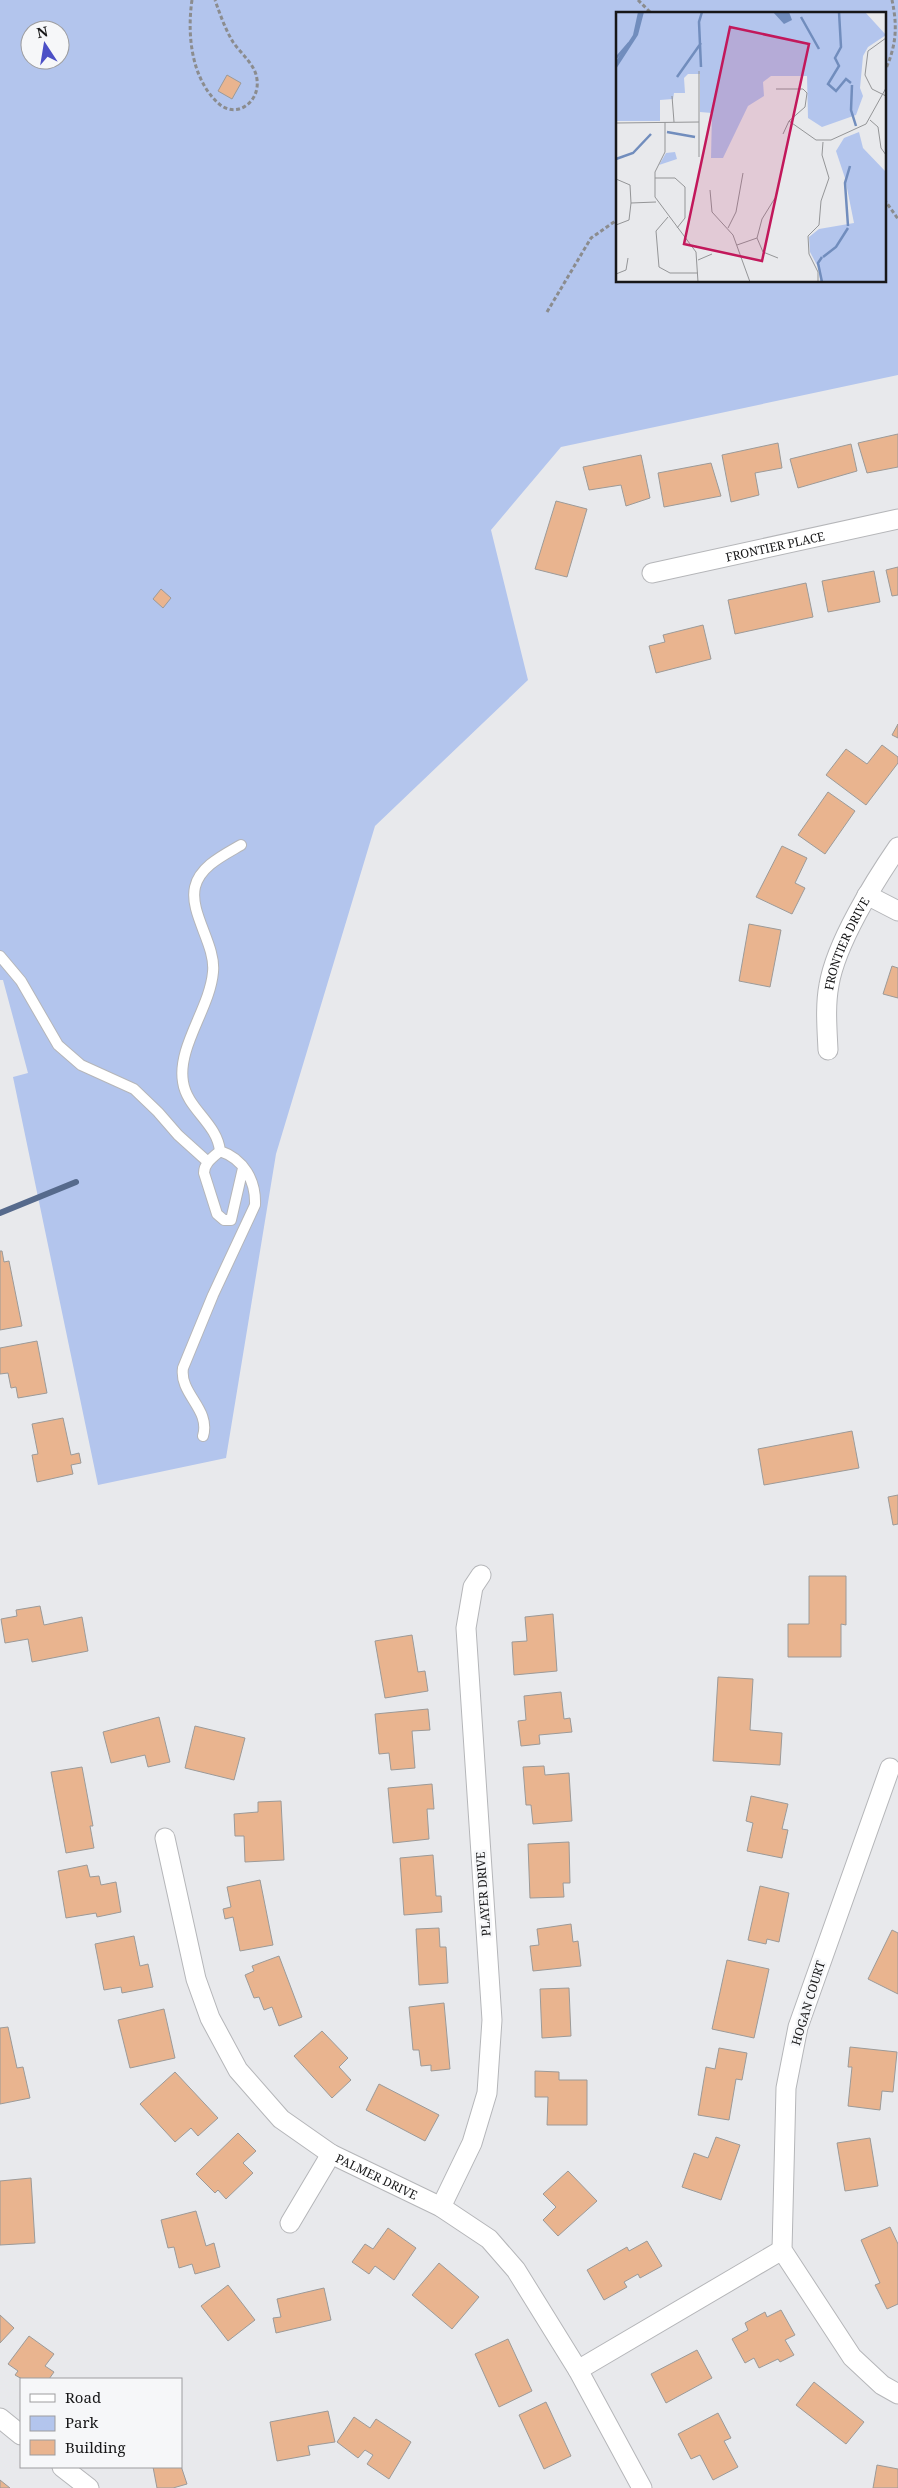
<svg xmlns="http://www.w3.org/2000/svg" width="898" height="2488" font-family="'Noto Serif',serif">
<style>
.green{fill:#b3c5ed;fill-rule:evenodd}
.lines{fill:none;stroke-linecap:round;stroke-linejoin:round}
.stream{stroke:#566a8c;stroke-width:6}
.building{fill:#e9b48f;stroke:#9c9a98}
.lane-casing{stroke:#b5b6b9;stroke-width:12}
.street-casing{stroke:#b5b6b9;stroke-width:21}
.path{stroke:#8b8c8e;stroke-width:3;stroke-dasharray:4 2.5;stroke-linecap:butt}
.lane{stroke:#fff;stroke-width:10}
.street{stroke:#fff;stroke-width:19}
.labels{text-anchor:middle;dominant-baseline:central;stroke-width:5;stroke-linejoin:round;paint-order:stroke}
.street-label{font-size:12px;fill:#171718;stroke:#f6f7f9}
.inset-river{fill:none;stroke:#718dbd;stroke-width:2.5}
.inset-road{fill:none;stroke:#949597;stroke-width:1}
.view{fill:#c2185b;fill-opacity:0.15;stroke:#c2185b;stroke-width:2.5}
.inset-edge{fill:none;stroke:#171718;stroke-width:2.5}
</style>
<rect width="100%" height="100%" fill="#e8e9ec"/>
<!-- green -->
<path class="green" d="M0 0H898V375L561 447 491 530 528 680 375 826 276 1154 226 1458 98 1485 13 1077 28 1073 3 980H0ZM617 14H884V281H617ZM30 30H60V60H30Z"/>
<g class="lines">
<!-- stream -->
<path class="stream" d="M0 1213 76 1182"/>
</g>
<!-- building -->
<path class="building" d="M227 75 241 83 232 99 218 91Z
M898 434V467L867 473 858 443Z
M778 443 782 468 755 473 759 495 731 502 722 455Z
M851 444 857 471 798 488 790 459Z
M641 455 650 498 626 506 621 485 589 490 583 467Z
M711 463 721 496 664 507 658 473Z
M556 501 587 509 567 577 535 569Z
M898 567V595L892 596 886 570Z
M874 571 880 602 828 612 822 581Z
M806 583 813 617 735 634 728 600Z
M161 589 171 598 163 608 153 599Z
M703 625 711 659 656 673 649 646 665 642 663 635Z
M898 724V738L892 735Z
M882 745 898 757V763L866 805 826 775 846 749 867 764Z
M828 792 855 811 825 854 798 835Z
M782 846 807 858 795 883 805 888 792 914 756 897Z
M749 924 781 930 770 987 739 981Z
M892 966 898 968V998L883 994Z
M0 1251H2L4 1262 9 1261 22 1326 0 1330Z
M37 1341 47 1393 18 1398 16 1387 11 1388 8 1373 0 1374V1348Z
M63 1418 71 1455 79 1453 81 1463 71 1465 73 1474 37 1482 32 1455 38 1454 32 1424Z
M852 1431 859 1468 764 1485 758 1449Z
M898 1495V1524L893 1525 888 1497Z
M809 1576H846V1625L841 1624V1657H788V1624H809Z
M40 1606 44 1625 82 1617 88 1651 32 1662 28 1639 5 1643 1 1619 17 1616 16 1610Z
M553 1614 557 1671 514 1675 512 1642 527 1641 525 1617Z
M412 1635 418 1672 425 1671 428 1691 385 1698 375 1641Z
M718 1677 753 1679 750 1730 782 1733 780 1765 713 1761Z
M561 1692 564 1719 570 1718 572 1732 539 1735 540 1744 521 1746 518 1721 526 1720 524 1696Z
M428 1709 430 1730 412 1731 415 1768 391 1770 389 1753 379 1754 375 1714Z
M159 1717 170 1762 148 1767 145 1755 111 1763 103 1732Z
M195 1726 245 1738 234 1780 185 1768Z
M544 1766 545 1775 569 1773 572 1821 533 1824 531 1805H526L523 1767Z
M82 1767 93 1826H90L94 1848 66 1853 51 1772Z
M432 1784 434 1809H427L429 1839 393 1843 388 1788Z
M751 1796 788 1804 782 1829 788 1830 782 1858 747 1851 753 1823 746 1821Z
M281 1801 284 1860 245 1862 244 1836H235L234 1814 258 1812V1802Z
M569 1842 570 1883H563L564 1897 530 1898 528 1844Z
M433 1855 436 1896H441L442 1912 404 1915 400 1858Z
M87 1865 90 1877 99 1876 101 1885 116 1882 121 1912 97 1917 96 1913 66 1918 58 1871Z
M260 1880 273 1945 240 1951 233 1917 225 1919 223 1909 231 1907 227 1887Z
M760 1886 789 1893 779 1942 767 1939 766 1944 748 1940Z
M571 1924 573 1942 578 1941 581 1966 533 1971 530 1946 539 1945 537 1929Z
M439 1928 440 1947H446L448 1983 419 1985 416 1929Z
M892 1930 898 1933V1994L868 1979Z
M134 1936 140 1966 148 1964 153 1987 122 1993 121 1987 104 1990 95 1944Z
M279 1956 302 2017 279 2026 272 2007 264 2010 259 1997 254 1998 245 1975 254 1971 252 1966Z
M727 1960 769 1969 754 2038 712 2029Z
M569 1988 571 2036 542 2038 540 1989Z
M444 2003 450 2069 431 2071V2065L421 2066 419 2050H413L409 2007Z
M164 2009 175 2058 130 2068 118 2020Z
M8 2027 17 2068 23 2067 30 2098 0 2104V2028Z
M322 2031 348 2058 339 2067 351 2080 332 2098 294 2056Z
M850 2047 897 2052 893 2092 882 2091 880 2110 848 2106 852 2067H848Z
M719 2048 747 2053 742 2080 736 2079 729 2120 698 2115 706 2067 715 2069Z
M535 2071 559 2072V2080H587V2125H547L548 2097H535Z
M175 2072 218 2118 198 2136 191 2128 175 2142 140 2104Z
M379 2084 439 2115 425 2141 366 2110Z
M238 2133 256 2151 243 2163 253 2173 226 2199 218 2190 215 2193 196 2174Z
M716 2137 740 2145 721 2200 682 2187 694 2153 708 2158Z
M870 2138 878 2186 845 2191 837 2143Z
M568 2171 597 2201 558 2236 543 2220 556 2207 543 2194Z
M31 2178 35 2243 0 2245V2181Z
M196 2211 206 2246 214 2243 220 2267 195 2274 192 2264 179 2268 174 2247 168 2248 161 2220Z
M890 2227 898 2244V2304L887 2309 875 2285 880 2283 861 2240Z
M388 2228 416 2248 394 2280 375 2266 369 2274 352 2262 365 2244 373 2249Z
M647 2241 662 2266 640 2278 638 2274 624 2282 627 2287 604 2300 587 2270 627 2247 629 2251Z
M439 2263 479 2297 452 2329 412 2295Z
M228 2285 255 2320 228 2341 201 2306Z
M324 2288 331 2320 276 2333 273 2318 281 2317 277 2299Z
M781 2310 795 2335 785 2340 794 2355 780 2362 778 2359 759 2368 754 2358 745 2363 732 2339 748 2330 745 2323 765 2312 767 2317Z
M0 2315 14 2328 0 2343Z
M29 2336 54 2354 45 2366 54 2372 49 2379H22L15 2375 18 2371 8 2364Z
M508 2339 532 2391 499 2407 475 2354Z
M697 2350 712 2378 666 2403 651 2374Z
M814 2382 864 2422 846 2444 796 2405Z
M546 2402 571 2456 544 2469 519 2415Z
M328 2411 335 2442 308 2446 310 2455 277 2461 270 2422Z
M718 2413 731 2438 724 2441 738 2467 713 2480 700 2455 691 2459 678 2434Z
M354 2417 370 2428 376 2419 411 2442 389 2479 367 2464 373 2455 365 2450 358 2458 337 2442Z
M877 2465 898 2469V2488H873Z
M181 2466 187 2484 173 2488H157L153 2467Z
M0 2480 10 2488H0Z"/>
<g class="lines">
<!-- lane casing -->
<g class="lane-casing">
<path id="lane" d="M0 956 21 981 58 1045 81 1065 134 1089 158 1112 178 1135 208 1162
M220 1151C217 1123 187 1109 183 1082 177 1047 210 1008 213 972 216 945 189 913 195 887 200 866 224 855 241 845
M220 1151C213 1157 204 1163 204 1173L217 1214 224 1220H231L243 1168
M203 1436C211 1409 179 1394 183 1368L213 1295 255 1205C256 1181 244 1159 220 1151"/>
</g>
<!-- street casing -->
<g class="street-casing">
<g id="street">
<path id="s1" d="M652 573 898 519"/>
<path d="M867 895 898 911"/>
<path id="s2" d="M828 1050C827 1028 825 1006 829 985 836 943 874 882 898 847"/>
<path d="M890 1768 798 2027 786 2088 782 2250 852 2357 882 2385 898 2394"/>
<path id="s3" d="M165 1838 196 1979 210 2018 238 2070 281 2119 331 2154 441 2207 489 2239 516 2270 578 2370 642 2488"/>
<path d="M441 2207 472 2143 487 2093 492 2020 466 1628 473 1587 481 1575"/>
<path d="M290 2223 331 2154"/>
<path d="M578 2370 782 2250"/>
<path d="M0 2418 21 2435"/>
<path d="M62 2467 89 2488"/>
</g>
</g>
<!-- path -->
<path class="path" d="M192 0C187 34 191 78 218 103 236 120 260 102 257 80 256 65 241 54 233 42 225 29 220 14 215 0
M638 0 652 14
M884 73C896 47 898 28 892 0
M884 199 898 219
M547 312 591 238 617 220"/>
<!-- lane -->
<use href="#lane" class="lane"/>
<!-- street -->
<use href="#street" class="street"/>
</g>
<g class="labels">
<!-- street labels -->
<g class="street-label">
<text stroke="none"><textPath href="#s1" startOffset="126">FRONTIER PLACE</textPath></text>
<text stroke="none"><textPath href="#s2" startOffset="110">FRONTIER DRIVE</textPath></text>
<text transform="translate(483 1894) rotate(-94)">PLAYER DRIVE</text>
<text transform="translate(808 2003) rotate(-73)">HOGAN COURT</text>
<text stroke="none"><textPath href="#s3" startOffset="422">PALMER DRIVE</textPath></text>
</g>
</g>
<!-- overview -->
<g transform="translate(616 12)">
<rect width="270" height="270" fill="#e8e9ec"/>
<path d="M0 0H249L270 23 252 35 247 44 244 76 247 84 240 103 206 115 192 106 191 64H155L147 70 148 84 132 94 107 146H95L96 101 84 100V62H72L68 66 69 81H58L57 87 44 88V109H0ZM243 120 247 136 270 160V270H204L203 257 194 240 193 225 203 217 238 211 229 166 220 139 228 126ZM59 140 61 147 43 153 50 141Z" fill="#b3c5ed"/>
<path d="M22 0H28L22 23 0 57V49L17 23ZM157 0H173L176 8 168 12Z" fill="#718dbd"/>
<path class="inset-river" d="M223 0 225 35 219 46 223 54 212 72 220 79 230 67 235 71M185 5 203 37M0 46 13 31M85 55 83 10 86 0M61 65 85 31M236 73 235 98 240 114M51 120 79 125M0 147 17 141 35 122M232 214 229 171 234 154M206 245 202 251 206 270M207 245 220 235 232 216"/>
<path class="inset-road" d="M270 26 252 39 249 63 256 77 270 84M83 59V145M160 77H187L191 81 189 95 173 109 167 122M56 84 58 110M254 108 262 115 265 136 270 143M173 109 200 128H215L250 112 270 76M49 110V140L39 160V185L80 240 82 270M0 111 83 110M39 166H59L69 175V206L61 216M0 167 14 173 15 191 13 208 0 213M94 178 96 200 117 223 134 270M159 186 146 207 141 226 147 240 162 246M15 191 40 190M52 205 40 219 43 255 54 261H82M112 216 120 200 127 161M121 233 141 226M82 248 96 242M0 262 10 258 12 246M202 270V260L193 242 192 224 203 213 205 189 213 166 206 143 207 130"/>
<path class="view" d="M114 15 193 32 146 249 68 232Z"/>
<rect width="270" height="270" class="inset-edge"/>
</g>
<!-- legend -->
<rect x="20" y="2378" width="162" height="90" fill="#f6f7f9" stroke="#9d9d9f"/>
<rect x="30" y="2394" width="25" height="8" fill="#ffffff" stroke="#9d9d9f"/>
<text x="65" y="2403" font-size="15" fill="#171718">Road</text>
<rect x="30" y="2416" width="25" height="15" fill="#b3c5ed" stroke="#9d9d9f"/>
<text x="65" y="2428" font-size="15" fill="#171718">Park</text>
<rect x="30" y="2440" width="25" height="15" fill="#e9b48f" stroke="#9d9d9f"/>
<text x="65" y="2453" font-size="15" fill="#171718">Building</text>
<!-- north arrow -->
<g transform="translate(45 45) rotate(348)"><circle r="24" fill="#f6f7f9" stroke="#9d9d9f"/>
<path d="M0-4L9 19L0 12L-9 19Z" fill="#4c50c6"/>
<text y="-8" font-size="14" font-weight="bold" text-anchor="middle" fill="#171718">N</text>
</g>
</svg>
